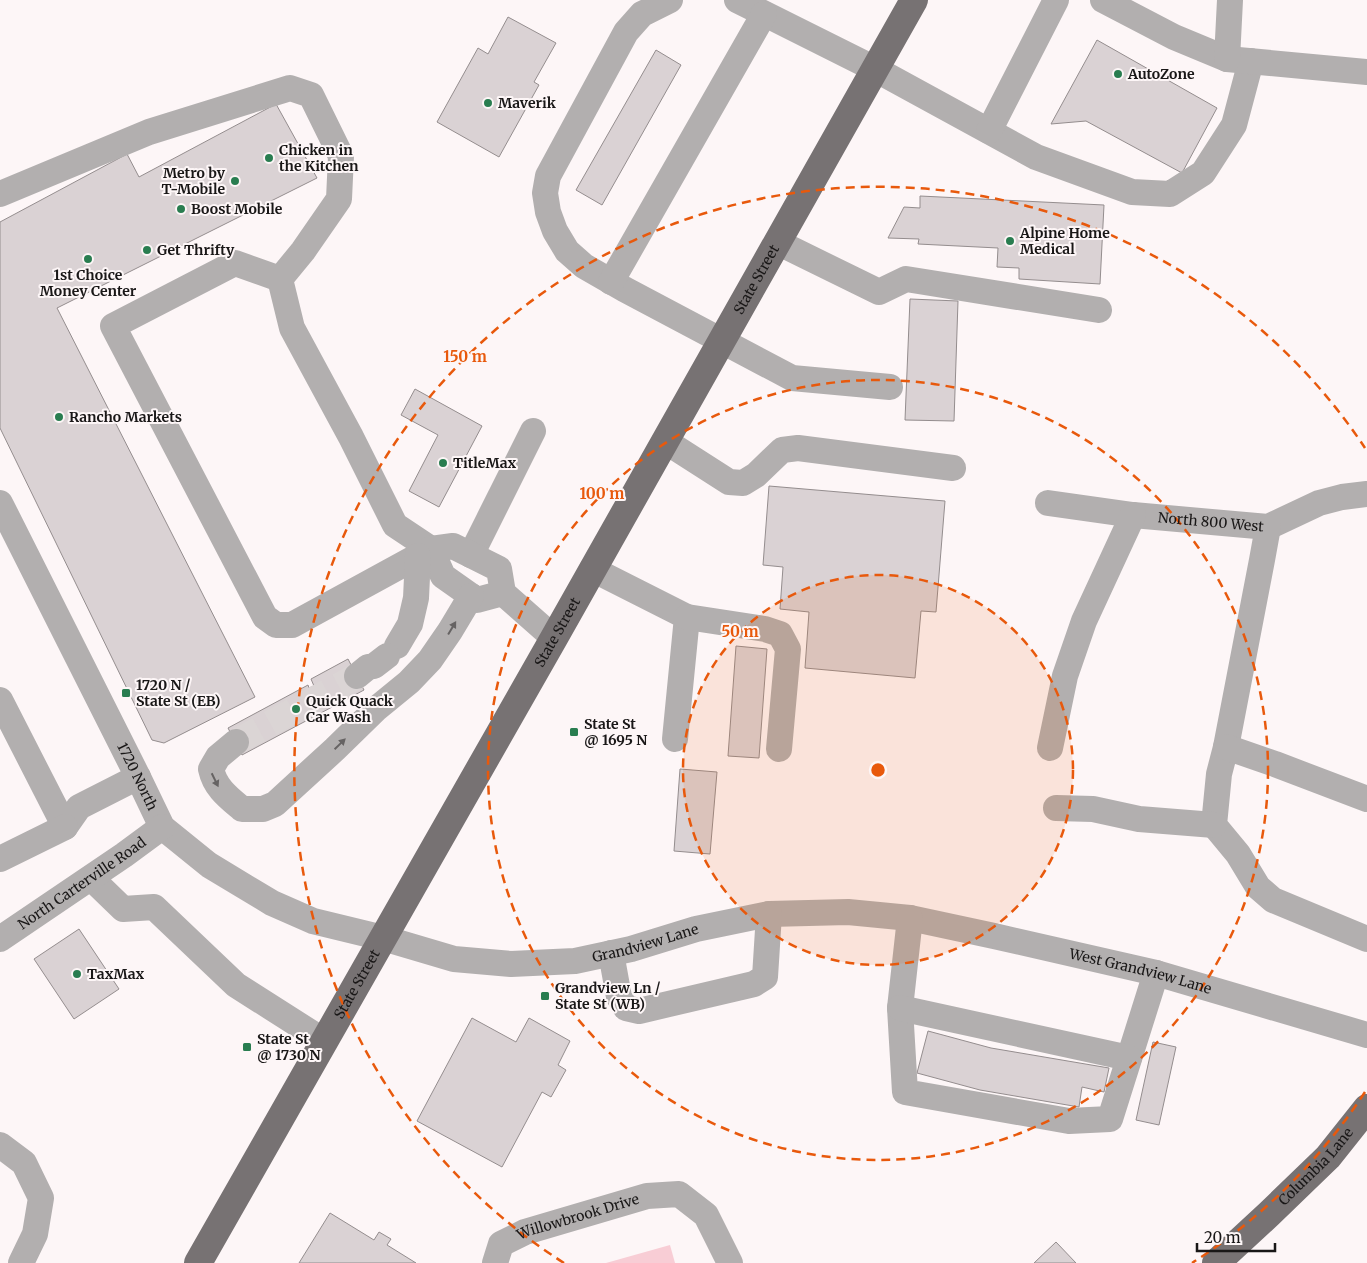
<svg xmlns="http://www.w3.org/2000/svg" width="1367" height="1263" font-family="Merriweather,serif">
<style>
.green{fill:#f8cdd5}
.building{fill:#dad2d4;stroke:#948d8e}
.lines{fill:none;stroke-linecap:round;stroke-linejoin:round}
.minor-tunnel{stroke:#dbd5d5;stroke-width:26;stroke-dasharray:26 13;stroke-linecap:butt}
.minor{stroke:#b2afaf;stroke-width:26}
.major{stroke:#777273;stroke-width:28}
.oneway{fill:#666363}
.ring{fill:none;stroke:#e8590c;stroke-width:2.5;stroke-dasharray:9 6}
.poi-dot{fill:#297d50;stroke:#fdf6f7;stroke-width:2}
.labels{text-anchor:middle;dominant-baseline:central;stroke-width:4;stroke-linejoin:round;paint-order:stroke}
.poi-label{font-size:14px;font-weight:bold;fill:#191717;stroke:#fdf6f7;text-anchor:start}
.street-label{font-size:14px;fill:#191717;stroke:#fdf6f7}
.centre{fill:#e8590c;stroke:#fdf6f7;stroke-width:2.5}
.ring-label{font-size:15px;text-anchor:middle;font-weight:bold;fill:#e8590c;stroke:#fdf6f7;stroke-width:4;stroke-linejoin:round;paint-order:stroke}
</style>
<rect width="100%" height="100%" fill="#fdf6f7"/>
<!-- green -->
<path class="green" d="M670 1245 675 1263H606Z"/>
<!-- building -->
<path class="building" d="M508 17 556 43 534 82 539 85 499 157 437 122 478 48 488 54Z
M1097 40 1217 108 1182 173 1086 121 1051 124Z
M656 50 681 65 602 205 576 190Z
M276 104 317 178 57 308 255 697 164 743 152 740 0 428V222L127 154 139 177Z
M920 196 1104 205 1100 284 1019 279V268L997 267 998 248 918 244 919 239 888 238 904 207 920 208Z
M910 299 958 301 954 421 905 420Z
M415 389 482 426 439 507 409 491 438 435 401 415Z
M769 486 945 501 936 612 921 611 915 678 805 668 809 612 780 609 783 567 763 565Z
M736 646 767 649 759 758 728 756Z
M348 659 364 690 242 755 228 728 308 685 309 688 314 686 311 679Z
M680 769 717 772 710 854 674 851Z
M79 929 119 989 74 1019 34 959Z
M472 1018 516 1042 529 1018 570 1041 558 1065 566 1070 551 1097 542 1092 502 1167 417 1121Z
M928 1031 991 1048 1109 1068 1104 1092 1082 1087 1079 1107 980 1090 917 1073Z
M1153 1042 1176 1047 1159 1125 1136 1120Z
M330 1213 374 1240 379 1232 391 1239 387 1245 416 1263H299Z
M1056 1242 1076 1263H1034Z"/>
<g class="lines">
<!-- minor-tunnel -->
<path class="minor-tunnel" d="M236 742 357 676"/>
<!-- minor -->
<g class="minor">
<path d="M670 0 642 14 626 32 548 176 545 193 548 212 555 231 567 251 584 266 624 289 792 378 890 387"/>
<path d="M737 0 875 69 1036 157 1132 192 1170 194 1203 173 1234 125 1251 61"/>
<path d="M1103 0 1174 37 1227 59 1367 72"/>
<path d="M1227 59 1230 0"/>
<path d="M989 131 1056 0"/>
<path d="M0 194 149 132 290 88 311 95 341 156 339 199 303 251 280 279 292 328 351 437 395 525 431 549 292 625H276L265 617 113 326 235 263 280 279"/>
<path d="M777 242 879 292 906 279 1099 310"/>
<path d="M611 282 764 14"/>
<path d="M665 441 729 482 743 483 756 475 782 450 798 448 953 468"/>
<path id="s1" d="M0 503 138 777 162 827 209 865 272 903 313 921 383 938 454 959 511 964 575 961 631 949 696 929 769 914 848 912 910 918 994 936 1156 973 1367 1035"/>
<path id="s2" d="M1048 503 1133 515 1268 527 1319 503 1342 497 1367 494"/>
<path d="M1268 527 1262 560 1226 747 1219 774 1214 825 1238 854 1258 887 1273 900 1367 939"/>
<path d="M471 555 533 431"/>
<path d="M592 569 687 617 675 739"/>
<path d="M503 593 477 600 443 576 431 549 453 546 499 569 503 593 554 638"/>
<path d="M687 617 765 629 780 634 788 649 779 749"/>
<path d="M397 646 410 624 416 598 418 556"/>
<path d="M357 676 368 667 374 666 387 656"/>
<path d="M0 700 65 827 79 807 138 777"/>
<path d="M236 742 218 757 211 769C215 788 229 798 242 809H263L275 804 335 749 376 709 409 682 430 660 450 631 471 596"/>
<path d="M1226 747 1275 764 1367 799"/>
<path d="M1050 748 1065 676 1084 621 1133 515"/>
<path d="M1056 808 1093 809 1139 819 1214 825"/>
<path d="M0 859 65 827"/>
<path d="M91 878 123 909 154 907 236 985 324 1041"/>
<path d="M910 918 900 1008 905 1092 1069 1121 1110 1119 1156 973"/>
<path id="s3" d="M0 939 124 855 162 827"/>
<path d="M611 953 619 997 626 1008 639 1011 754 984 765 977 769 914"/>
<path d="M900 1008 1129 1058"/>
<path d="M0 1145 24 1163 41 1198 35 1234 21 1263"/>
<path id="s4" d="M495 1263 501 1244 525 1232 647 1196 679 1194 706 1215 730 1263"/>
</g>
<!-- major -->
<g class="major">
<path id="s5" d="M198 1263 554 638 914 0"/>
<path id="s6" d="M1216 1263 1269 1214 1328 1157 1367 1108"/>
</g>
</g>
<!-- one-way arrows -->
<defs><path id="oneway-solid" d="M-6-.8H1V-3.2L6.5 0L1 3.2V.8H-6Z" transform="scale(1.25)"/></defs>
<g class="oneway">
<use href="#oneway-solid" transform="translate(452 628) rotate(-59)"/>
<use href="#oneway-solid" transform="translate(340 744) rotate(-44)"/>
<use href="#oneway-solid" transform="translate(215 780) rotate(64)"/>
</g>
<!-- distance rings -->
<circle cx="878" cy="770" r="195" fill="#e8590c" fill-opacity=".12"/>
<g class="ring">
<circle cx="878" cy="770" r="195"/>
<circle cx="878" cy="770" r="390"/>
<path d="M1365 1092A584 584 0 0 1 1192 1263M564 1263A584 584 0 1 1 1365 448"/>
</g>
<!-- markers -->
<g class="poi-dot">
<circle cx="1118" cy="74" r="5"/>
<circle cx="488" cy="103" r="5"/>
<circle cx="269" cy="158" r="5"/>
<circle cx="235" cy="181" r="5"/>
<circle cx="181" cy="209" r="5"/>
<circle cx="1010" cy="241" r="5"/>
<circle cx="147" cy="250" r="5"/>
<circle cx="88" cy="259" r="5"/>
<circle cx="59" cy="417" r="5"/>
<circle cx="443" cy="463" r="5"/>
<rect x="121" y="688" width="10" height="10" rx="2.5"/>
<circle cx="296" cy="709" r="5"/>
<rect x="569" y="727" width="10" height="10" rx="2.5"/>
<circle cx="77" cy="974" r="5"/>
<rect x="540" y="991" width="10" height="10" rx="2.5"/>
<rect x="242" y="1042" width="10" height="10" rx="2.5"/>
</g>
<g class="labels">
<!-- poi labels -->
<g class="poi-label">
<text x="1128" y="74">AutoZone</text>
<text x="498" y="103">Maverik</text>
<text x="279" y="150">Chicken in<tspan x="279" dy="16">the Kitchen</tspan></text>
<text x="225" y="173" text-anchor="end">Metro by<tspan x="225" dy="16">T-Mobile</tspan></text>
<text x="191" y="209">Boost Mobile</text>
<text x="1020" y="233">Alpine Home<tspan x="1020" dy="16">Medical</tspan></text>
<text x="157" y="250">Get Thrifty</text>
<text x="88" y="275" text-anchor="middle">1st Choice<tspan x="88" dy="16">Money Center</tspan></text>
<text x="69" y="417">Rancho Markets</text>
<text x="453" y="463">TitleMax</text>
<text x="136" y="685">1720 N /<tspan x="136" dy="16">State St (EB)</tspan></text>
<text x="306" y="701">Quick Quack<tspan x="306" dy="16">Car Wash</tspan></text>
<text x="584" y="724">State St<tspan x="584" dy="16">@ 1695 N</tspan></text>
<text x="87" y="974">TaxMax</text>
<text x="555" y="988">Grandview Ln /<tspan x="555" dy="16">State St (WB)</tspan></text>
<text x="257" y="1039">State St<tspan x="257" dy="16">@ 1730 N</tspan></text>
</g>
<!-- street labels -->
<g class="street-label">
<text stroke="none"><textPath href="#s5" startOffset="1131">State Street</textPath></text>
<text stroke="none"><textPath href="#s2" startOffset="164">North 800 West</textPath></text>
<text stroke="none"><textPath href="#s5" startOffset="726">State Street</textPath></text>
<text stroke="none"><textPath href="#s1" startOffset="306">1720 North</textPath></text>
<text stroke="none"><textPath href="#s3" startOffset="99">North Carterville Road</textPath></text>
<text stroke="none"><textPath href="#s1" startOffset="881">Grandview Lane</textPath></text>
<text stroke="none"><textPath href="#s1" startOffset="1386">West Grandview Lane</textPath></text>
<text stroke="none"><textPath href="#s5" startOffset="321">State Street</textPath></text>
<text stroke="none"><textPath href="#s6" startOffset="139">Columbia Lane</textPath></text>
<text stroke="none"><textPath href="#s4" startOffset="102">Willowbrook Drive</textPath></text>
</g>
</g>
<circle cx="878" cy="770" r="8" class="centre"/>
<g class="ring-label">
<text x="465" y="362">150 m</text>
<text x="602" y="499">100 m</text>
<text x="740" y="637">50 m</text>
</g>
<!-- scale -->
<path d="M1197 1243v8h78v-8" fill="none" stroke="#191717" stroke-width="2.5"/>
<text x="1204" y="1243" font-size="15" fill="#191717" stroke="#fdf6f7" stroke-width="4" paint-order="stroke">20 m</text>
</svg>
